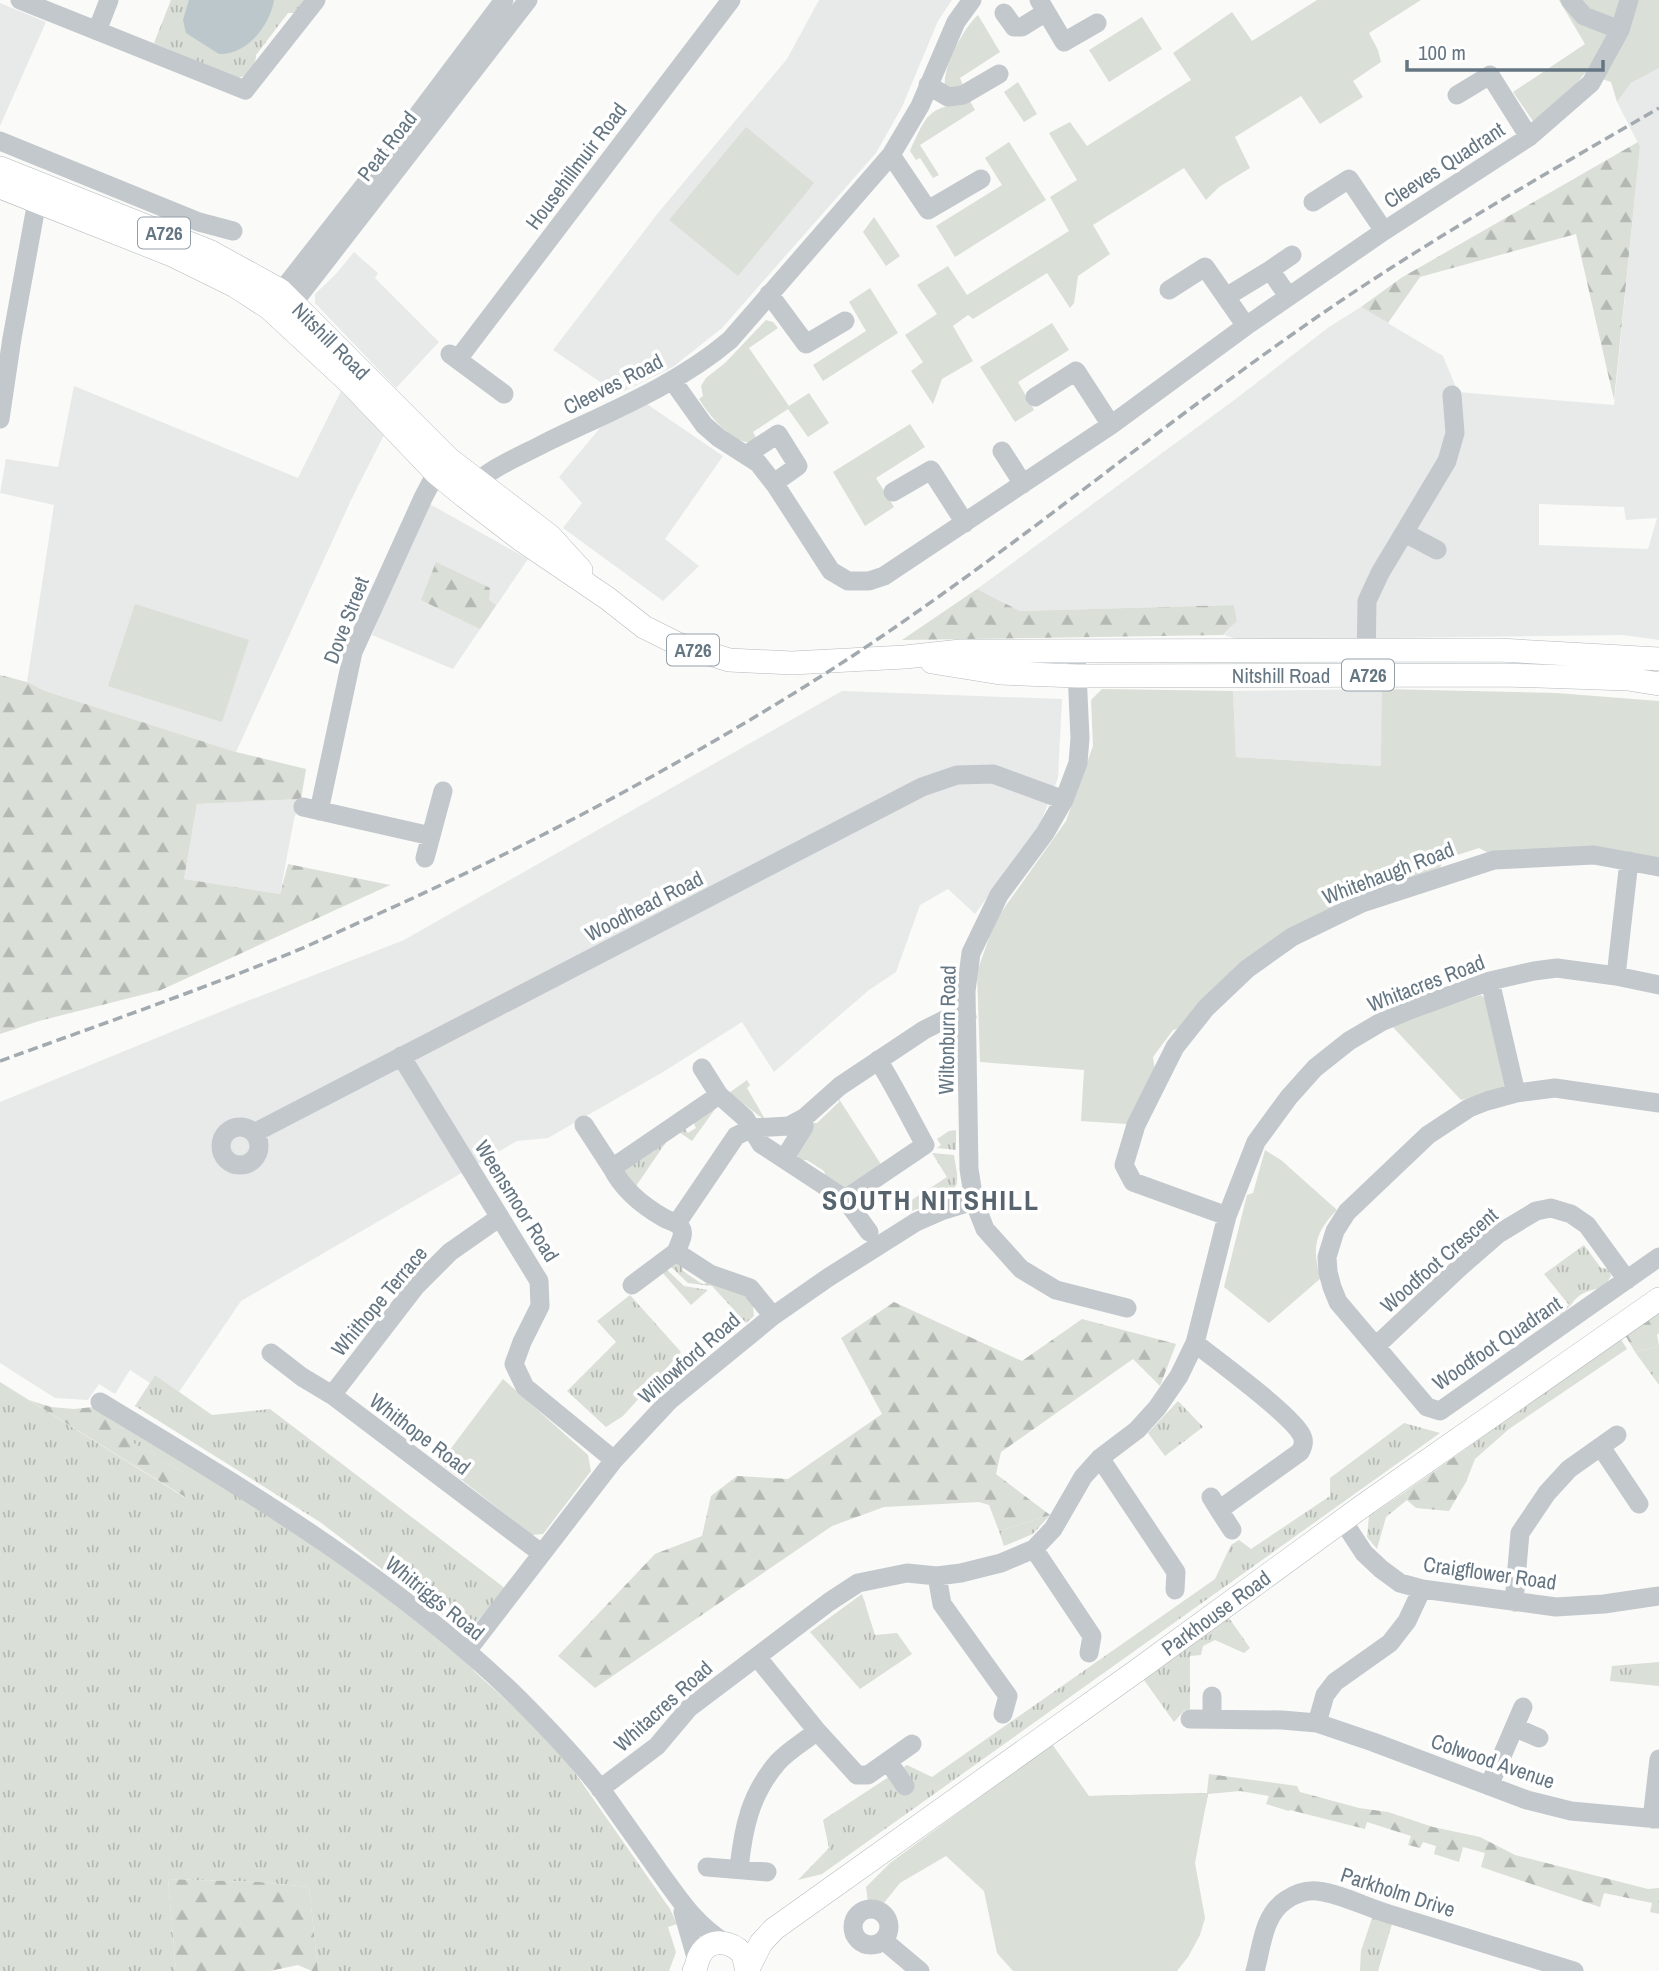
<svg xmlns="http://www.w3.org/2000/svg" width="1659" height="1971" font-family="'Archivo Narrow',sans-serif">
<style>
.built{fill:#e8e9e9;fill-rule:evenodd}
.grass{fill:url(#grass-tufts)}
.forest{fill:url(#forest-firs)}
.park{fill:#dadfd7}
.water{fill:#bbc7cb}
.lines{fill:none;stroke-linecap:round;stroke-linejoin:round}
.major-casing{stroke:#b5babe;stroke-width:24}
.minor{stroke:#c3c8cc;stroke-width:19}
.major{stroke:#fff;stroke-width:23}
.rail{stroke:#a2aab0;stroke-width:3.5;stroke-dasharray:10 5;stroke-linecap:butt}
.labels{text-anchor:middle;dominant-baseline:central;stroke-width:7;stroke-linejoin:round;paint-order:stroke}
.shield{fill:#fff;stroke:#939fa8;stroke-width:2}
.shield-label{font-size:19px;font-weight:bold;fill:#657683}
.street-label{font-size:21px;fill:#657683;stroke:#fff}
.district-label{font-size:28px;font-weight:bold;letter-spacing:2px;fill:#57646e;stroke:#fff}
</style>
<defs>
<pattern id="grass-tufts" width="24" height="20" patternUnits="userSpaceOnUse" patternTransform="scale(1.75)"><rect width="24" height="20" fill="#dadfd7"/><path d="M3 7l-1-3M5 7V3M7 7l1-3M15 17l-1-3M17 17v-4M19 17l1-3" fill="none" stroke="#b4b9b4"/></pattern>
<pattern id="forest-firs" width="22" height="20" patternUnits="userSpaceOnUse" patternTransform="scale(1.75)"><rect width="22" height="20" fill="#dadfd7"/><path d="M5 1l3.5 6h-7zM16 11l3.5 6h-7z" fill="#b4b9b4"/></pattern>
</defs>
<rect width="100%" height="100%" fill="#fafaf8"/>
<!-- built -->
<path class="built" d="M819 0H952L938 21 902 107 876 153 722 328 673 367 618 394 553 350 658 213 787 59Z
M0 3 46 22 0 126Z
M1659 68V640L1623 635 1239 640 1224 635 1237 621 1234 605 1020 611 977 589 1233 401 1329 327 1361 307 1443 356 1458 392 1614 405 1640 147 1617 102 1631 83ZM1539 504 1624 507 1626 520 1657 518 1648 549 1539 545Z
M354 252 378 273 375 278 439 342 396 388 315 303V294L335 275Z
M74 386 298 478 341 391 384 435 351 500 236 752 45 691 27 682 54 505 0 493 6 459 58 467Z
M644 402 723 456 665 539 699 566 663 601 563 528 582 503 559 477 600 428Z
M426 502 528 559 453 669 372 635Z
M1382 689V766L1236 757 1233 691Z
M842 691 1062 699 1058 778 1038 829 975 914 948 889 920 905 896 972 869 990 774 1072 742 1022 663 1072 548 1138 517 1141 241 1301 179 1392 155 1375 150 1383 130 1370 115 1394 99 1384 88 1400 55 1398 0 1363V1102L237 1005 404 940Z
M301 799 294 819 280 894 184 879 197 804Z"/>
<!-- grass -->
<path class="grass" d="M171 0H304L295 13H288L256 55C256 65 249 76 238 78L154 43Z
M747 1080 750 1085 747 1088 766 1121 729 1093Z
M718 1105 692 1141 679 1132 683 1126 688 1133 696 1128 692 1119Z
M956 1130V1150L937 1148 941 1145 937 1139 949 1131Z
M673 1132 634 1189 623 1168Z
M932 1153 954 1155C955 1163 958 1174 957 1182 953 1200 926 1206 912 1211L907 1203 947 1177Z
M1584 1245 1601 1268 1608 1269 1611 1276C1603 1292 1596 1287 1584 1293 1574 1297 1571 1308 1560 1315L1559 1313 1569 1305 1544 1274Z
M671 1262 681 1264 683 1271 702 1284C725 1279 741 1291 757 1306L753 1307 754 1316 746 1323 712 1286 688 1283 668 1264Z
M664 1267 684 1286 708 1290 691 1305 661 1271Z
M630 1295 681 1352 623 1416 606 1427 567 1391 616 1342 597 1321Z
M1620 1338 1627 1349 1509 1429 1475 1459 1464 1450Z
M1659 1346V1385L1635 1352Z
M155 1375 212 1415 270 1409 506 1589 471 1628 458 1627 320 1522 135 1406Z
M0 1382 184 1497V1473L121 1436 123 1423 356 1571 460 1655 476 1673 524 1716 566 1760 670 1909 677 1924 668 1927 676 1952 669 1971H318L309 1887 259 1882 168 1879 176 1971H0Z
M1178 1401 1203 1427 1165 1456 1148 1433Z
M1404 1423 1440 1433 822 1874 798 1880 829 1848 823 1820 907 1765 932 1777 1215 1579 1231 1545 1239 1540 1251 1549 1330 1496V1478Z
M1405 1492 1407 1500 1386 1517 1377 1549 1367 1537 1369 1516Z
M1050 1515 1033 1534 1004 1546 999 1531Z
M862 1594 875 1635 897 1633 912 1654 860 1689 810 1632Z
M1229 1618 1250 1648 1244 1653 1215 1640 1203 1646 1201 1655 1190 1656V1709L1184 1711 1174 1722 1144 1680Z
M1659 1662V1686L1610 1681 1612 1666Z
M1372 1918 1392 1924 1378 1971H1360L1361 1951Z"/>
<!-- forest -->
<path class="forest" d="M1638 142 1640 147 1614 400 1576 234 1420 277 1388 323 1361 307 1401 278Z
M436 562 490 588 489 600 496 605 480 629 421 600Z
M977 589 1020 611 1234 605 1237 621 1223 635 902 640Z
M0 675 27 682 45 691 236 752 306 769 301 799 197 804 184 879 280 894 288 864 390 885 161 990 39 1021 0 1034Z
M894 1302 1022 1361 1082 1319 1176 1344 1160 1386 1133 1359 1001 1452 996 1474 1050 1515 999 1531 989 1505 979 1502 884 1507 832 1526 595 1688 558 1656 655 1554 702 1536 711 1496 737 1476 788 1479 882 1414 841 1338Z
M1659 1310V1333L1657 1335 1659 1346 1635 1352 1625 1335Z
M29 1400 51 1407 74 1409 93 1407 123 1423 122 1436 184 1473 185 1497Z
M1464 1450 1475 1459 1466 1482 1449 1511 1416 1508 1407 1500 1405 1492Z
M1209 1774 1297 1786 1300 1792 1359 1808 1388 1812 1433 1827 1480 1837 1515 1855 1648 1889 1659 1888V1914L1650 1912 1652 1903 1604 1893 1600 1907 1481 1867 1485 1853 1463 1847 1459 1862 1434 1854 1436 1846 1423 1842 1420 1848 1408 1845 1411 1836 1367 1822 1365 1829 1290 1810 1289 1811 1266 1804 1269 1796 1240 1791 1208 1794 1206 1805 1153 1919 1089 1796 1207 1793Z
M168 1879 259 1882 309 1887 318 1971H312L298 1965 270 1971H176Z"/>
<!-- park -->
<path class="park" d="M1317 0H1421L1369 33 1378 50 1381 62 1353 81 1363 97 1320 124 1301 96 1235 137 1250 168 1219 187 1206 200 1184 168 1093 225 1110 254 1078 276 1074 303 1070 308 1047 273 973 319 968 315 953 326 973 361 942 379 933 404 911 371 923 362 905 335 937 314 917 285 948 266 967 295 1069 231 1050 197 1077 180 1049 133 1070 122 1087 146 1191 80 1173 53 1232 12 1252 41Z
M1559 0H1659V68L1631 83 1617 102 1611 82 1585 73 1560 103 1533 121 1513 92 1585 44Z
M978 15 1000 52 960 78 964 88 945 87C942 68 964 27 978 15Z
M1142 17 1162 49 1109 82 1089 50Z
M1018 82 1037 114 1024 122 1004 92Z
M970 101 975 110 920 145 939 175 933 178 920 158 916 160 910 151C928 112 927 109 970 101Z
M746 127 814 183 738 276 669 220Z
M1009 142 1046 200 955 257 936 226 1002 185 985 158Z
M874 217 900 256 886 266 863 232Z
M870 288 898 333 823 381 813 365 866 331 849 302Z
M766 320 773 322 778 328 749 348 789 406 809 393 829 423 808 437 788 409 753 432 758 441C736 450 709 415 699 399L703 396 701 386 706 378 725 363Z
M1052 323 1069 350 1018 382 1034 410 1015 422 980 367Z
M910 424 925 447 876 478 894 507 865 526 833 472Z
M135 604 249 640 222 722 108 686Z
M1102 689 1233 691 1236 757 1381 766 1382 689 1556 693 1659 701V860L1492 855 1479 848 1445 859 1438 871 1348 903 1184 1027 1173 1030 1153 1057 1155 1071 1127 1124 1081 1121 1084 1070 980 1062 977 972 995 921 1066 821 1093 746 1091 700Z
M1481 995 1489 1001 1508 1078 1504 1089 1461 1100 1391 1025Z
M839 1099 882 1166 845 1192 827 1180 824 1171 807 1160 798 1161 790 1155 811 1123H817L839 1102Z
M1265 1150 1281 1160 1337 1210C1315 1232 1311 1249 1321 1278L1269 1323 1224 1287 1247 1195 1253 1193Z
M503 1379 588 1455 591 1471 543 1534 532 1535 440 1463Z
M833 1623a12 12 0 1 1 24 0a12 12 0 1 1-24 0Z
M1052 1744 1089 1796 1208 1793 1195 1863 1205 1918 1200 1935 1188 1957 1177 1971H1013L997 1953 984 1891 946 1856 900 1883 883 1904 868 1903 866 1887 890 1863Z"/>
<!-- water -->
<path class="water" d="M189 0H274C270 25 247 55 219 54L186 33 183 20Z"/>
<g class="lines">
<!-- major casing -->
<g class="major-casing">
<path id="major" d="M0 168 211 252 280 290 449 459 550 536 581 570
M0 187 172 255 235 286 269 308 351 384 436 473 464 496 520 539 607 598 644 627 678 644 729 660 792 663 905 657 961 651 1499 650 1659 659
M932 662 1000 673 1077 676 1505 675 1628 679 1659 684
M748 1969 761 1943 774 1929 1135 1672 1364 1505 1659 1299
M694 1971C697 1966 697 1960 700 1955 710 1937 731 1941 743 1954L747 1971"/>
</g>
<!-- minor -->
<path class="minor" d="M20 0 245 90 316 0
M1039 0 1064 42 1097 23
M1570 0 1584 16 1620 30
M1004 13 1014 27H1022L1046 12
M97 31 109 0
M928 85 948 97 963 95 999 74
M1457 95 1490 75 1529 137
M0 141 199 222 233 231
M891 155 928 210 981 179
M1313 202 1349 179 1384 231
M1270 270 1292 255
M1169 290 1205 267 1246 326
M769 294 806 344 845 321
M1226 297 1270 270 1288 296
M273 302 374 173 504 0
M284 315 528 0
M450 354 504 394
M458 359 731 0
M672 380 704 425 719 438 758 463 776 486 831 571 848 581H869L884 576 1111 425 1246 326 1384 231 1529 137 1591 83 1620 30 1629 0
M1035 397 1076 371 1111 425
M0 419 12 338 37 201 41 189
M1002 451 1023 484
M746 455 778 434 798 466 774 483
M469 490C488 468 521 456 547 442 609 412 677 385 730 340L891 155 920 106 956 22 972 0
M893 492 931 470 965 523
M1405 533 1437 550
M1076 650 1080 738 1078 763 1064 800 1045 833 999 895 971 953 966 991 969 1169 974 1201 985 1229 1021 1269 1056 1290 1127 1308
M1366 663 1367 601 1380 573 1447 461 1455 433 1452 395
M303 807 431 836
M319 811 353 652 423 498 436 473 446 462
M425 858 443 791
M1616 976 1629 861
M1490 981 1516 1093
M401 1056 539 1281 540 1306 522 1342 514 1364 525 1387 614 1460
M702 1068 719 1095
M1659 1103 1555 1088 1516 1093 1487 1101 1469 1108 1428 1135 1347 1212 1335 1231 1327 1257 1328 1272 1332 1287 1338 1302 1427 1407 1440 1411 1659 1257
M584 1125 612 1168
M221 1146a19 19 0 1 1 38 0a19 19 0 1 1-38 0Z
M254 1133 922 787 957 775 993 774 1064 800
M784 1159 804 1127V1118
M845 1199 925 1145C909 1116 895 1087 878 1060
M1227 1216 1133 1182 1124 1165 1136 1125 1175 1047 1206 1008 1247 969 1292 937 1362 903 1494 860 1594 855 1659 867
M677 1223 736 1136 752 1128 789 1126 804 1118 840 1086 924 1030 944 1020 967 1017
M632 1285 676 1252
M773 1316 750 1288 710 1274 676 1252C678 1246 684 1237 682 1230 679 1222 671 1222 664 1218 643 1206 623 1190 612 1168L719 1095 745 1118 761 1144 845 1199 869 1232
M1195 1343C1216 1360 1294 1416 1302 1436 1305 1442 1303 1447 1300 1452L1219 1510 1211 1497
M1376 1346 1459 1268 1498 1234 1536 1211 1551 1208 1571 1214 1587 1225 1627 1280
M271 1353 302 1377 332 1395 541 1553
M332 1395 416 1286 450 1252 500 1217
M100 1402C246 1490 395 1578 518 1698 547 1727 578 1759 603 1792 621 1818 640 1844 658 1870 680 1900 693 1922 725 1943
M1601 1447 1639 1504
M1100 1458 1176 1572 1175 1590
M1219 1510 1232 1530
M1343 1521 1364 1553 1381 1569 1400 1583 1422 1589 1556 1607 1604 1604 1659 1596
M1034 1549 1092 1636 1089 1653
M937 1576 942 1604 1008 1696 1003 1714
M1514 1602 1520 1533 1547 1493 1569 1469 1617 1435
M467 1651 614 1460 669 1401 773 1316 829 1277 916 1222 941 1211 974 1201
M757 1657 817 1731 857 1775H868L912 1744
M1212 1696V1719
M1190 1719 1282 1720 1317 1723 1373 1742 1527 1800 1571 1811 1659 1819
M1317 1723 1325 1695 1335 1682 1390 1643 1407 1621 1422 1589
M1516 1728 1539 1738
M888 1761 905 1786
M1489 1786 1523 1707
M600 1789 657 1746 689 1708 829 1602 858 1583 907 1573 937 1576 961 1573 1001 1563 1034 1549 1053 1529 1083 1477 1100 1458 1137 1430 1157 1408 1179 1376 1195 1343 1227 1216 1256 1142 1289 1097 1315 1068 1349 1041 1381 1022 1412 1009 1490 981 1534 971 1557 968 1616 976 1659 985
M1652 1819 1659 1759
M707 1867 767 1872
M739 1869C743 1829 750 1794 778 1762 789 1750 805 1741 817 1731
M853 1927a18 18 0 1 1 36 0a18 18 0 1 1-36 0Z
M683 1912 697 1961
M883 1940 920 1971
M1255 1971C1262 1946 1263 1915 1286 1900 1295 1894 1307 1890 1317 1891 1342 1894 1365 1907 1389 1914 1450 1933 1512 1952 1574 1971"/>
<!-- major -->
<use href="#major" class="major"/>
<!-- rail -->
<path class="rail" d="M0 1061C94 1027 188 994 281 957 314 944 346 928 378 914 525 848 667 772 804 687 976 580 1132 447 1297 331 1413 249 1537 179 1659 108"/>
</g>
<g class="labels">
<!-- shield labels -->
<g class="shield">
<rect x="138" y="217.5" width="52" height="31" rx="5"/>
<rect x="667" y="634.5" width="52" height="31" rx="5"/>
<rect x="1342" y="659.5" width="52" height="31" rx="5"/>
</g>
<g class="shield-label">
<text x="164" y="233">A726</text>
<text x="693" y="650">A726</text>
<text x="1368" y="675">A726</text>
</g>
<!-- street labels -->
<g class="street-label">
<text transform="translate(387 146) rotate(-52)">Peat Road</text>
<text transform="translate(1444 165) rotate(-33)">Cleeves Quadrant</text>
<text transform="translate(576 166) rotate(-53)">Househillmuir Road</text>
<text transform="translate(331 341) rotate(45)">Nitshill Road</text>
<text transform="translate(613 384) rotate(-27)">Cleeves Road</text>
<text transform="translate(346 620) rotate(-69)">Dove Street</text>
<text x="1281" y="675">Nitshill Road</text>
<text transform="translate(1388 873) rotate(-21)">Whitehaugh Road</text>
<text transform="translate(644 906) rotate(-27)">Woodhead Road</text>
<text transform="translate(1426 983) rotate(-21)">Whitacres Road</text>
<text transform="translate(947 1030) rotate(-89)">Wiltonburn Road</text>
<text transform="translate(517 1201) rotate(58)">Weensmoor Road</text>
<text transform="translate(1439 1260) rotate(-41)">Woodfoot Crescent</text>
<text transform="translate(379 1301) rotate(-50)">Whithope Terrace</text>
<text transform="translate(1497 1343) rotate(-34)">Woodfoot Quadrant</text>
<text transform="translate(689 1358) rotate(-41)">Willowford Road</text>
<text transform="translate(420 1434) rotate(37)">Whithope Road</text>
<text transform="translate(1490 1573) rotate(8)">Craigflower Road</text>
<text transform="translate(435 1598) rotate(39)">Whitriggs Road</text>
<text transform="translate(1216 1613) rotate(-36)">Parkhouse Road</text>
<text transform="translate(663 1706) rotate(-42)">Whitacres Road</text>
<text transform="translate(1493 1761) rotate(19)">Colwood Avenue</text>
<text transform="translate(1398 1892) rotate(18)">Parkholm Drive</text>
</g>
<!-- district labels -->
<g class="district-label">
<text x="931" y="1200">SOUTH NITSHILL</text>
</g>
</g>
<!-- scale -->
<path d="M1407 60v10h196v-10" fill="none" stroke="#657683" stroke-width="3.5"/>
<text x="1418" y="60" font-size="21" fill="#657683" stroke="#ffffff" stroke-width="5" paint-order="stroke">100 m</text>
</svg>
